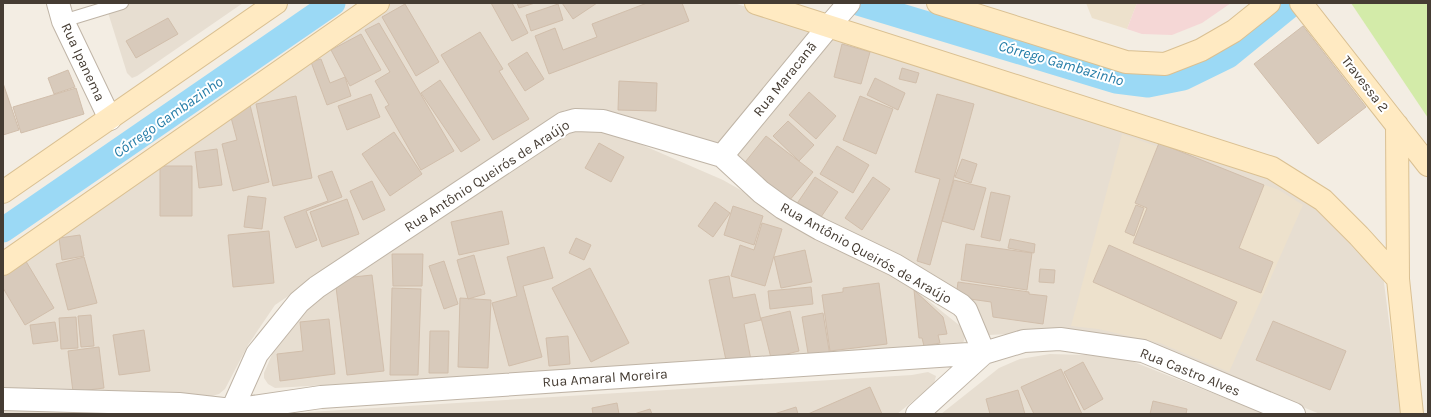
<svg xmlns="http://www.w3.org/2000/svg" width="1431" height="417" font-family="Karla,sans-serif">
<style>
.residential{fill:#e7ded1}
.education{fill:#ede1cc}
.medical{fill:#f5d7d6}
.green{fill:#d3eba9}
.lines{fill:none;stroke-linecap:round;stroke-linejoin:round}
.canal{stroke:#9bd9f5;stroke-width:25}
.building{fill:#d8cabb;stroke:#d1beab}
.lane-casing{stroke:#bfb4a6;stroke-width:14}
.street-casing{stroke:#bfb4a6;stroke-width:24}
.secondary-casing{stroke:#dac092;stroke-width:24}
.lane{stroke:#fff;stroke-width:12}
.street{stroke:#fff;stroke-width:22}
.secondary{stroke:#ffeac2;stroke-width:22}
.labels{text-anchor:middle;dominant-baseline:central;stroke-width:4;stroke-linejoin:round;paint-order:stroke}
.street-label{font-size:14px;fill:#453c33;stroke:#fff}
.water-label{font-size:15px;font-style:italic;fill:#247ca7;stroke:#fff}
</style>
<rect width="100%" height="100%" fill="#f3ede3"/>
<!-- residential -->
<path class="residential" d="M105 3H243L137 76 132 78 127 73Z
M391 3H734L817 30 721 151 629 119 596 109 565 110 275 305 248 345 225 389 219 394 212 396 3 391V271Z
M838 34 1258 172 1316 199 1383 275 1401 414H1320L1157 348 1066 331 989 335 970 310 798 214 734 158Z
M593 126 633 141 723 180 852 253 895 274 964 329 965 335 964 341 960 346 909 350 275 388 268 384 264 378V373L279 338 319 293 564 129Z
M1050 354 1119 356 1265 414H941L999 368 1020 359Z
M928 372 936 376 934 384 897 414H301L309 412 912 375Z
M3 409 166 414H3Z"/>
<!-- education -->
<path class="education" d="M1086 3H1137L1127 29 1092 18Z
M1122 134 1279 190 1303 205 1229 372 1160 343 1098 329 1071 326Z"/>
<!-- medical -->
<path class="medical" d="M1137 3H1231L1202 23 1172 35 1142 34 1127 29Z"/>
<!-- green -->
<path class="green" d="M1351 3H1428V118Z"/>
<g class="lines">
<!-- canal -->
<path class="canal" d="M858 3 1116 81 1148 85 1183 78 1228 56 1293 3
M3 230 333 3"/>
</g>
<!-- building -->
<path class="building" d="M491 3H512L528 33 512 41Z
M517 3H535L519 8Z
M562 3H597L573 19Z
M647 3H682L689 21 549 74 535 36 555 28 563 50 597 37 592 24Z
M405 4 439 62 416 76 382 17Z
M558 4 563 20 531 31 526 15Z
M168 18 178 34 136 58 126 41Z
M379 23 454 151 421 170 385 107 389 105 375 81 390 72 365 30Z
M1303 26 1366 107 1318 144 1254 64Z
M480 32 503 69 499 71 529 119 493 140 441 55Z
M361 34 381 70 350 86 331 50Z
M842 44 870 52 861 84 834 77Z
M527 52 544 79 525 91 508 64Z
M321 59 330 83 345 77 351 96 327 105 311 62Z
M902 68 919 73 916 83 899 79Z
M68 70 75 87 54 94 48 78Z
M875 78 905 93 898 110 867 95Z
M440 80 480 140 461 152 421 93Z
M619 81 657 83 656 111 618 110Z
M3 83 19 130 3 135Z
M76 88 84 114 21 133 13 107Z
M809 92 836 116 816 139 789 115Z
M371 94 380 117 347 130 338 106Z
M937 94 974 104 930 265 917 261 940 179 915 172Z
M296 96 312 178 273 186 256 104Z
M860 96 893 109 876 154 843 140Z
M250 105 269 182 233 191 222 144 237 140 229 110Z
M788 121 814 145 799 161 773 136Z
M394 132 422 174 390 196 362 154Z
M766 136 813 172 784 207 738 171Z
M599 143 624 157 611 182 585 168Z
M1159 143 1264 185 1239 248 1273 262 1261 293 1133 243 1147 208 1135 203Z
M837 146 869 165 853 193 820 174Z
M217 149 222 185 199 188 195 152Z
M962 159 977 164 971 183 955 177Z
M160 166H192V216H160Z
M332 171 342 197 306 211 317 240 296 248 284 217 328 201 318 176Z
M815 177 838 192 819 220 796 205Z
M873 177 890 189 862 230 845 218Z
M954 180 986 188 974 230 942 221Z
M372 181 385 210 363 220 350 191Z
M991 192 1010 196 1000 241 981 237Z
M248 196 266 198 262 229 244 227Z
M347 199 359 234 322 247 310 212Z
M715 202 730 213 713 237 698 226Z
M1136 205 1144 208 1134 236 1125 232Z
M733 206 763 216 754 245 724 235Z
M502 211 509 244 459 255 451 222Z
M762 223 782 229 765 286 731 276 740 245 754 250Z
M269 231 274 283 233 287 228 235Z
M80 235 84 256 62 260 59 238Z
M576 238 591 245 584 260 569 253Z
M1010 239 1035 244 1034 253 1008 248Z
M966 244 1032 253 1027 290 961 280Z
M1109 245 1237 302 1221 339 1093 282Z
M544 247 553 278 523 286 542 357 509 366 492 303 517 296 507 257Z
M805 250 812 282 781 288 774 257Z
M392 254H423L422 286H393Z
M474 255 485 294 468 299 457 260Z
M84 257 97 303 68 310 56 264Z
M24 258 54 308 25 325 3 288V270Z
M444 261 458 304 444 309 429 266Z
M590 268 629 343 591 362 552 288Z
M1040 269 1055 270 1054 283 1039 282Z
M372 275 384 371 347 375 335 279Z
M729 276 733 298 755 294 761 320 744 324 751 360 727 365 709 280Z
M958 282 1029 292V294L1047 296 1043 324 993 317 991 302 956 297Z
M879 283 887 344 830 351 822 295 843 292V288Z
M811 287 813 304 770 309 768 291Z
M392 288 421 289 418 375H390Z
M914 290 943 317 947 334 938 335 940 343 924 346 922 338H919Z
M460 298 491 300 488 368 458 367Z
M790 311 799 351 771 358 761 318Z
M823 313 830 356 809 359 802 317Z
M91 315 94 346 81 347 78 316Z
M76 317 78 348 61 349 59 318Z
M329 319 335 374 280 381 277 354 303 351 300 322Z
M1273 321 1346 351 1330 390 1256 360Z
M55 322 58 341 33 344 30 325Z
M144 330 150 371 119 375 113 335Z
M430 331H449L448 373H429Z
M568 336 570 364 549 366 546 338Z
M99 347 104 388 73 392 68 351Z
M1083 362 1103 399 1084 410 1064 372Z
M1061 369 1082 414H1034L1021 387Z
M870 387 882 414H808Z
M1018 390 1025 414H990L986 399Z
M1153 401 1187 409 1186 414H1150Z
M617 403 619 414H593L592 408Z
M796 407 798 414H774Z
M650 409 652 414H634Z"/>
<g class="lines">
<!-- lane casing -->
<g class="lane-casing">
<path id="lane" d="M63 21 122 3"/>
</g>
<!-- street casing -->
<g class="street-casing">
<path id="street" d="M58 3 63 21 110 119
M722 156 829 26 849 3
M3 399 179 404 232 410 321 397 984 353
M228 414 232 410 257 354 299 302 317 287 564 123 575 120 603 121 722 156 761 192 783 208 820 229 895 265 961 305 966 310 984 353
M917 414 984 353 1024 341 1060 339 1143 351 1294 414"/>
</g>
<!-- secondary casing -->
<g class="secondary-casing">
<path id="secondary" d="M756 3 1272 168 1323 200 1359 236 1398 279
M938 3 1126 62 1165 64 1201 50 1234 31 1269 3
M1301 3 1428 165
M1397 125 1398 279 1412 414
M3 192 276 3
M3 264 378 3"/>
</g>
<!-- lane -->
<use href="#lane" class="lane"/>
<!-- street -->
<use href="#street" class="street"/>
<!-- secondary -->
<use href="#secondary" class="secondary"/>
</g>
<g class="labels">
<!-- street labels -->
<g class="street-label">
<text transform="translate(83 62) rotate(65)">Rua Ipanema</text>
<text transform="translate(785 79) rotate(-51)">Rua Maracanã</text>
<text transform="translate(1365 84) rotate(52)">Travessa 2</text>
<text transform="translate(487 176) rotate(-33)">Rua Antônio Queirós de Araújo</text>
<text transform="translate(866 253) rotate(29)">Rua Antônio Queirós de Araújo</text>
<text transform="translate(1190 372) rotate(22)">Rua Castro Alves</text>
<text transform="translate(605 378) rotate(-4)">Rua Amaral Moreira</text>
</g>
<!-- water labels -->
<g class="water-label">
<text transform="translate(1061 63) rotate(16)">Córrego Gambazinho</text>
<text transform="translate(168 117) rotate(-35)">Córrego Gambazinho</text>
</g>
</g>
<!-- border -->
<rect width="1431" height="417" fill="none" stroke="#453c33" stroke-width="8"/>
</svg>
